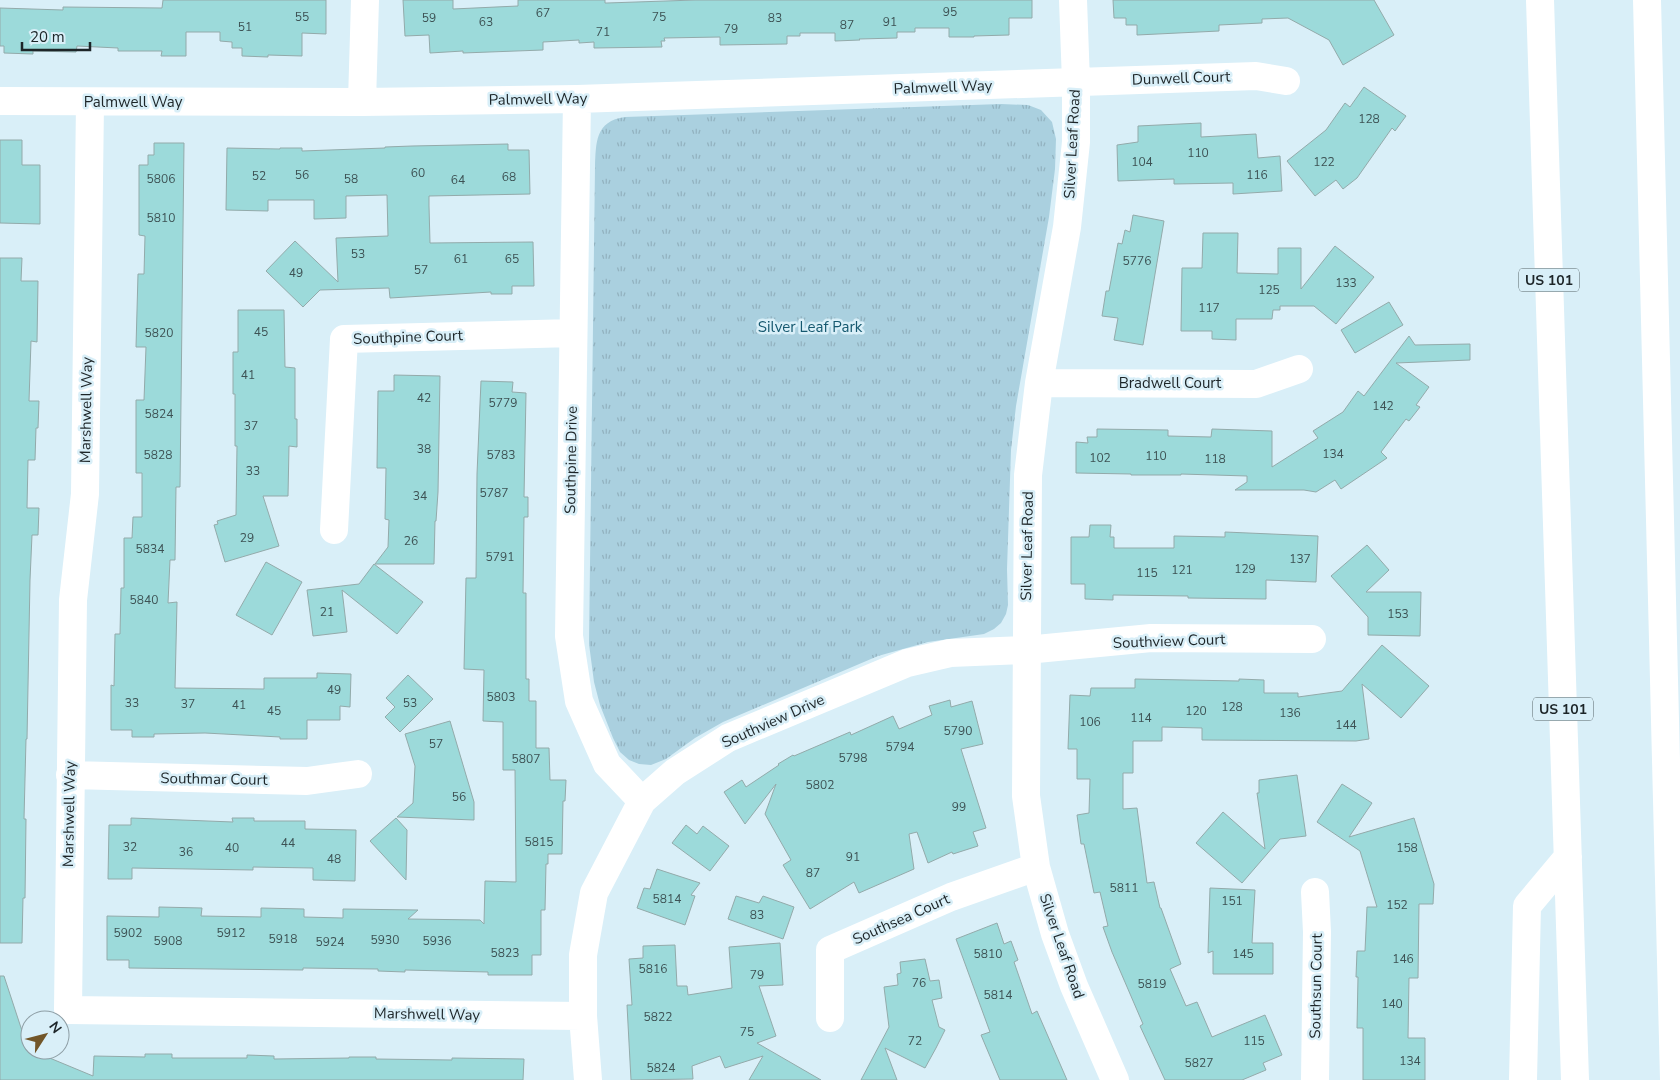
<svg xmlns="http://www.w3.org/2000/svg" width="1680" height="1080" font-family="'Nunito Sans',sans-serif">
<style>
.grass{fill:url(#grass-tufts)}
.building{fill:#9cdada;stroke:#93aaaa}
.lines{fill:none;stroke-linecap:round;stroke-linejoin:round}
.minor{stroke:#fff;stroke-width:28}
.highway{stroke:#fff;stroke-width:28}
.labels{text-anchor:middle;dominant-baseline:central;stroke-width:5;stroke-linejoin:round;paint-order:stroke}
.number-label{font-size:12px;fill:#3d5254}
.shield{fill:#d9eff8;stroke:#556266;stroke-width:1}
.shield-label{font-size:14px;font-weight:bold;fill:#1d2528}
.street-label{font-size:15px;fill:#1d2528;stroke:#d9eff8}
.park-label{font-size:15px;fill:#15586f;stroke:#d9eff8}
</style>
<defs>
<pattern id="grass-tufts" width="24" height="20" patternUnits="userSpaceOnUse" patternTransform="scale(1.25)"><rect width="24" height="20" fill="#aad0df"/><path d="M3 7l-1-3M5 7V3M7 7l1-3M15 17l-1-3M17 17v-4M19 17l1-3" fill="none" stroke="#92b2bf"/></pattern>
</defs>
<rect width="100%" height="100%" fill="#d9eff8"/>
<!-- grass -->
<path class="grass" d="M1001 104 1028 105 1041 110 1052 122 1056 139 1055 169 1049 217 1016 406 1011 450 1007 569 1008 605 1006 614 1001 623 994 629 984 634 928 642 878 656 723 722 695 738 666 759 651 765 639 764 629 760 620 752 613 738 600 705 594 682 589 644 595 167C596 143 595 121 625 117Z"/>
<!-- building -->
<path class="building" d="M163 0H326V34L302 33V56L268 55V57L242 56V48H232V42L220 41V32H186V56H161L162 51H118V48L77 46 76 52 33 51V54L4 53V46H0V8L63 10V7L162 8Z
M403 0H453V9L518 6V0H605V3H607L695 0H1032V18H1009V35L974 36V37H949V28H915V32H897V38L859 39 860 40 835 41V33H800V36H787V44L720 45V37L664 38 665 41H661L662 47 594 48V42L579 43V40L543 42V50L463 53V51L430 53 429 35 405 36Z
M1113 0H1374L1394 35 1343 65 1329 40 1288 18 1262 19V23L1219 25V31L1137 35V25H1126V18H1114Z
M1364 87 1406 116 1395 131 1392 128 1357 178 1343 189 1336 180 1315 196 1287 161 1326 130 1345 103 1350 107Z
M1201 123V137L1256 134 1258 158 1280 156 1282 191 1233 194V183L1174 184V179L1118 181 1117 145 1138 142V126Z
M0 140H22V165H40V224L0 223Z
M154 143H184L180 487H176L175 560H170L168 603 177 602 175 688 264 689V678H317V673L351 674 350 707 340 706V720H307V739H280V737L205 733 154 734V737H132V730H111V685L114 686 115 634H120L121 588H124V538H132L133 517H142V473H136V400H144L146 347H136L138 274H144L145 236 139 235V165H148V155H154Z
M508 144V150H529L530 194 429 196V206L430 243 533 242 534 286H512V294H491V292L390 298 389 288 320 290 303 307 266 271 295 241 338 282 336 238 388 236 387 195 346 196V218L314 219V200H268V211L226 210 227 148 280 149V148H302V151L385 148V147L412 146Z
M1133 215 1164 221 1143 345 1114 340 1118 318 1102 316 1106 291H1109L1118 243 1122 244 1125 230 1130 232Z
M1203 233H1238L1237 273 1278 274V248H1301V289L1335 246 1374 277 1336 324 1314 306H1280V310H1273L1272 319H1236V340L1212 339V331H1181L1182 268H1202Z
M0 258H22L21 281H38L37 342 31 341 29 401H39L38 428H36L35 460H28L27 508H39L38 535H32L30 580 27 739H26L24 819H26L25 898H23L22 943H0Z
M1389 302 1403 325 1355 353 1341 330Z
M238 310H284L285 367 295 368V419H297V447L289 446 288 496H263L279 546 225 562 214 525 218 524 217 521 236 515 237 446H235V394H233V352H238Z
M1409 336 1415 345 1470 344V360L1396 363 1429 387 1416 405 1420 407 1409 421 1406 419 1381 452 1387 458 1341 489 1335 480 1316 492 1304 490H1235L1247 482V476L1181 474V475H1131V474L1076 473V442L1088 443 1087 437H1097V429L1168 430V436L1211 437 1212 429 1272 431V467L1318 438 1313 431 1343 412 1358 391 1364 396Z
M394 375 440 376 438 492 436 521H435L434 564H375L388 547 389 520 385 519 386 468H377L378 391H394Z
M481 381 513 382 512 392 526 393 524 497H528V517H524L523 593H526V679H529V701H536V748H549L550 780H566L565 801H563L562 854H548V864H546L545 910H541V955H532V975H488V972L405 970V972L378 971V969L303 968V970L129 968V960H107V916L159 917V907L202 908 201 916 261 917V908L304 909V917L343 918V909L418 910 408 919 480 920 484 924 485 881 516 882 515 770H503V722L483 721 484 670 464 669 466 578H476L477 474Z
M1090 525H1111L1110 537H1114V548H1174V536L1225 537V532L1318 536 1316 582 1266 580V599L1188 598V596L1113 595V600L1085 599V584H1071V537H1089Z
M1367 545 1389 570 1366 592H1421L1420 636 1368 635V617L1331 576Z
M266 562 302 582 272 635 236 615Z
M374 564 423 602 397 634 342 590 347 632 313 636 307 590 359 584Z
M1382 645 1429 686 1401 718 1362 684 1369 739 1356 741 1202 740V728L1162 727V741H1133V773H1123V809L1137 808 1147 883 1154 882 1160 908H1161L1181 964 1170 969 1186 1006 1197 1002 1212 1037 1265 1015 1282 1055 1263 1063 1266 1070 1242 1080H1165L1140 1026 1143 1024 1112 952 1103 927 1108 926 1100 892 1094 893 1084 844H1081L1077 815 1089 813 1090 779H1077V749H1068L1070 695 1090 696 1091 688H1135V679L1239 681V679L1264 680V693H1298V697L1342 691Z
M408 675 433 699 400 732 385 717 395 707 386 698Z
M950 700 951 707 972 701 983 744 961 749 986 828 973 832 978 846 953 854 952 852 928 863 917 832 909 834 914 869 859 893 854 882 810 909 783 865 791 860 765 814 776 784 745 824 724 792 742 780 746 787 779 765 778 764 793 755 794 756 850 732 851 735 893 716 899 729 932 715 929 706Z
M450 721 474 802V820L397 817 413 803 415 766 405 734Z
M1297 775 1306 836 1280 839 1242 883 1196 843 1223 812 1265 849 1257 793H1259V780Z
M1342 784 1372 803 1349 837 1414 818 1434 884 1433 904H1419L1418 978H1409L1408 1038H1425V1080H1363V1028H1357L1358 977H1356L1357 951H1365L1367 907H1377L1360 851 1317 822Z
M131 818 233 822 232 818H254V821H305V829L356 830 355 881 313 880V868L253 867V870L132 868V879H108L109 825H131Z
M396 818 407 830 406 880 370 841Z
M686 825 697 834 703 826 729 846 710 871 672 843Z
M657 869 700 883 691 895 695 896 685 925 637 908 644 888 650 889Z
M1210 888 1255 890 1252 943H1273V974H1213V951L1208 953Z
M736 896 759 903 763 896 794 907 783 939 728 919Z
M997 923 1004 944 1011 941 1018 960 1014 962 1032 1014 1037 1011 1067 1080H1000L981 1035 990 1032 956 939Z
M780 943 783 985 759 986 776 1036 757 1043 821 1080H749L763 1056 725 1068 720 1056 692 1066 693 1079 631 1080 627 1005H632L629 959 643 958V946L675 945 677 986H687L688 995 732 988 729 947Z
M925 959 930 981 939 980 942 998 932 1000 939 1027 945 1030 936 1048 925 1068 885 1048 897 1080H861L889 1027 884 987 898 985 897 974 901 973 900 962Z
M0 976H4L28 1049 93 1076 94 1056 145 1057V1054H172V1058H247V1055L274 1056V1059L349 1058V1057H376V1059L452 1060V1058L524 1059 523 1080H0Z"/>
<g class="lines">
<!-- minor -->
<path class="minor" d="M1073 0 1076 82V142L1067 227 1039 383 1028 475 1026 796 1036 867 1055 934 1074 986 1115 1080
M577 99 569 636 579 701 607 764 642 801
M0 101 362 102 577 99 1256 76 1286 81
M362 102 365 0
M90 103 85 494 73 600 68 1010 583 1016
M1039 383 1256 384 1299 369
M334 530 344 339 573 333
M70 775 307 781 358 774
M1315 892 1317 932 1315 1080
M830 1018V950L951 897 1036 867
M588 1080 583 1016V955L594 893 642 801 675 772 728 738 907 663 950 653 1026 650 1151 638 1312 639"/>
<!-- highway -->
<path class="highway" d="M1540 0 1575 1080
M1647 0 1674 1080
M1523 1080 1527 906 1568 857"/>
</g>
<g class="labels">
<!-- number labels -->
<g class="number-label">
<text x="950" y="12">95</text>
<text x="543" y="13">67</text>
<text x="302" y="17">55</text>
<text x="659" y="17">75</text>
<text x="429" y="18">59</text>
<text x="775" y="18">83</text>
<text x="486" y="22">63</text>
<text x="890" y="22">91</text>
<text x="847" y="25">87</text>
<text x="245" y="27">51</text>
<text x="731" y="29">79</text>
<text x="603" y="32">71</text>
<text x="1369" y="119">128</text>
<text x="1198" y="153">110</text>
<text x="1142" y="162">104</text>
<text x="1324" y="162">122</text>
<text x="418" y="173">60</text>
<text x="302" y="175">56</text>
<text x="1257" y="175">116</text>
<text x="259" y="176">52</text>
<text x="509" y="177">68</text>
<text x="161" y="179">5806</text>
<text x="351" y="179">58</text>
<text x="458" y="180">64</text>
<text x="161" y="218">5810</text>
<text x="358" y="254">53</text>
<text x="461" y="259">61</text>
<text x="512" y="259">65</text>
<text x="1137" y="261">5776</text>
<text x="421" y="270">57</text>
<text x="296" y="273">49</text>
<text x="1346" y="283">133</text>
<text x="1269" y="290">125</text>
<text x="1209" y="308">117</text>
<text x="261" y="332">45</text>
<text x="159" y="333">5820</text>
<text x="248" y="375">41</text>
<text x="424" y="398">42</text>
<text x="503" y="403">5779</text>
<text x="1383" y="406">142</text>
<text x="159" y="414">5824</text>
<text x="251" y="426">37</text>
<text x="424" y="449">38</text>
<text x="1333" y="454">134</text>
<text x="158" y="455">5828</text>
<text x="501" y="455">5783</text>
<text x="1156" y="456">110</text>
<text x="1100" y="458">102</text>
<text x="1215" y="459">118</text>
<text x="253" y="471">33</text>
<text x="494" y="493">5787</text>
<text x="420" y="496">34</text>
<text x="247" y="538">29</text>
<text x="411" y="541">26</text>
<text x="150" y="549">5834</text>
<text x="500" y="557">5791</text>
<text x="1300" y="559">137</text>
<text x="1245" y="569">129</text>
<text x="1182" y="570">121</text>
<text x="1147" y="573">115</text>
<text x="144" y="600">5840</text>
<text x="327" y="612">21</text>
<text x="1398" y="614">153</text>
<text x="334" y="690">49</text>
<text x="501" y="697">5803</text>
<text x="132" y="703">33</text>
<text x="410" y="703">53</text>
<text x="188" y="704">37</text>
<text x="239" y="705">41</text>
<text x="1232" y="707">128</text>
<text x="274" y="711">45</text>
<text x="1196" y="711">120</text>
<text x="1290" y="713">136</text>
<text x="1141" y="718">114</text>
<text x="1090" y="722">106</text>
<text x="1346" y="725">144</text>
<text x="958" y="731">5790</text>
<text x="436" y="744">57</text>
<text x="900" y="747">5794</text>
<text x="853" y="758">5798</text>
<text x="526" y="759">5807</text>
<text x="820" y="785">5802</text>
<text x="459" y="797">56</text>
<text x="959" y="807">99</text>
<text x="539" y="842">5815</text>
<text x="288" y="843">44</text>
<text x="130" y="847">32</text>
<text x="232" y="848">40</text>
<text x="1407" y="848">158</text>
<text x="186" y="852">36</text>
<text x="853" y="857">91</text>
<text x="334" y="859">48</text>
<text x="813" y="873">87</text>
<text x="1124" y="888">5811</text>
<text x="667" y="899">5814</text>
<text x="1232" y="901">151</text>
<text x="1397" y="905">152</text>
<text x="757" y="915">83</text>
<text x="128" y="933">5902</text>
<text x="231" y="933">5912</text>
<text x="283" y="939">5918</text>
<text x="385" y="940">5930</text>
<text x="168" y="941">5908</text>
<text x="437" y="941">5936</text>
<text x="330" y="942">5924</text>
<text x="505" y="953">5823</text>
<text x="988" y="954">5810</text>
<text x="1243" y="954">145</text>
<text x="1403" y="959">146</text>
<text x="653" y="969">5816</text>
<text x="757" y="975">79</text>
<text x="919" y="983">76</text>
<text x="1152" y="984">5819</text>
<text x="998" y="995">5814</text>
<text x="1392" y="1004">140</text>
<text x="658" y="1017">5822</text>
<text x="747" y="1032">75</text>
<text x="915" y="1041">72</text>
<text x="1254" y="1041">115</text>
<text x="1410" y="1061">134</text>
<text x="1199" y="1063">5827</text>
<text x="661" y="1068">5824</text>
</g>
<!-- shield labels -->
<g class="shield">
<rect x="1519" y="268.5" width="60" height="23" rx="4"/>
<rect x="1533" y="697.5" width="60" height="23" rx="4"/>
</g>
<g class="shield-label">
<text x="1549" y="280">US 101</text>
<text x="1563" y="709">US 101</text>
</g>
<!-- street labels -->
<g class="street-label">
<text transform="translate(1181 78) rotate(-2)">Dunwell Court</text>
<text transform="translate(943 87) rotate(-2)">Palmwell Way</text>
<text transform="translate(538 99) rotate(-1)">Palmwell Way</text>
<text x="133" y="102">Palmwell Way</text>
<text transform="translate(1072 144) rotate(-87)">Silver Leaf Road</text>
<text transform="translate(408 337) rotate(-2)">Southpine Court</text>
<text x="1170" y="383">Bradwell Court</text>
<text transform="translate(86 410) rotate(-89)">Marshwell Way</text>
<text transform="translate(571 460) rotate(-89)">Southpine Drive</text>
<text transform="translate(1027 546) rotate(-89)">Silver Leaf Road</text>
<text transform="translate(1169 641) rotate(-2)">Southview Court</text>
<text transform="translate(773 721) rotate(-24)">Southview Drive</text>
<text transform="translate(214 779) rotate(1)">Southmar Court</text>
<text transform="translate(69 814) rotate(-89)">Marshwell Way</text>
<text transform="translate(901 919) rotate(-24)">Southsea Court</text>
<text transform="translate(1062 946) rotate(71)">Silver Leaf Road</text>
<text transform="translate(1316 986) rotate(-89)">Southsun Court</text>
<text transform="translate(427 1014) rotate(1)">Marshwell Way</text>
</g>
<!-- park labels -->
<g class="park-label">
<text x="810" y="327">Silver Leaf Park</text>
</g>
</g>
<!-- north arrow -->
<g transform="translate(45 1035) rotate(54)"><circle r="24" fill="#d9eff8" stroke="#8e9ea5"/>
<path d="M0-4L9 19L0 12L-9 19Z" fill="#725629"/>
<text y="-8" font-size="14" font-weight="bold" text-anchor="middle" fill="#1d2528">N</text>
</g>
<!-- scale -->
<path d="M22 42v8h68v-8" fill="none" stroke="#1d2528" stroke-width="2.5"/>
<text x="30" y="42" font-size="15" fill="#1d2528" stroke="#d9eff8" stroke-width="4" paint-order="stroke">20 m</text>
</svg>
